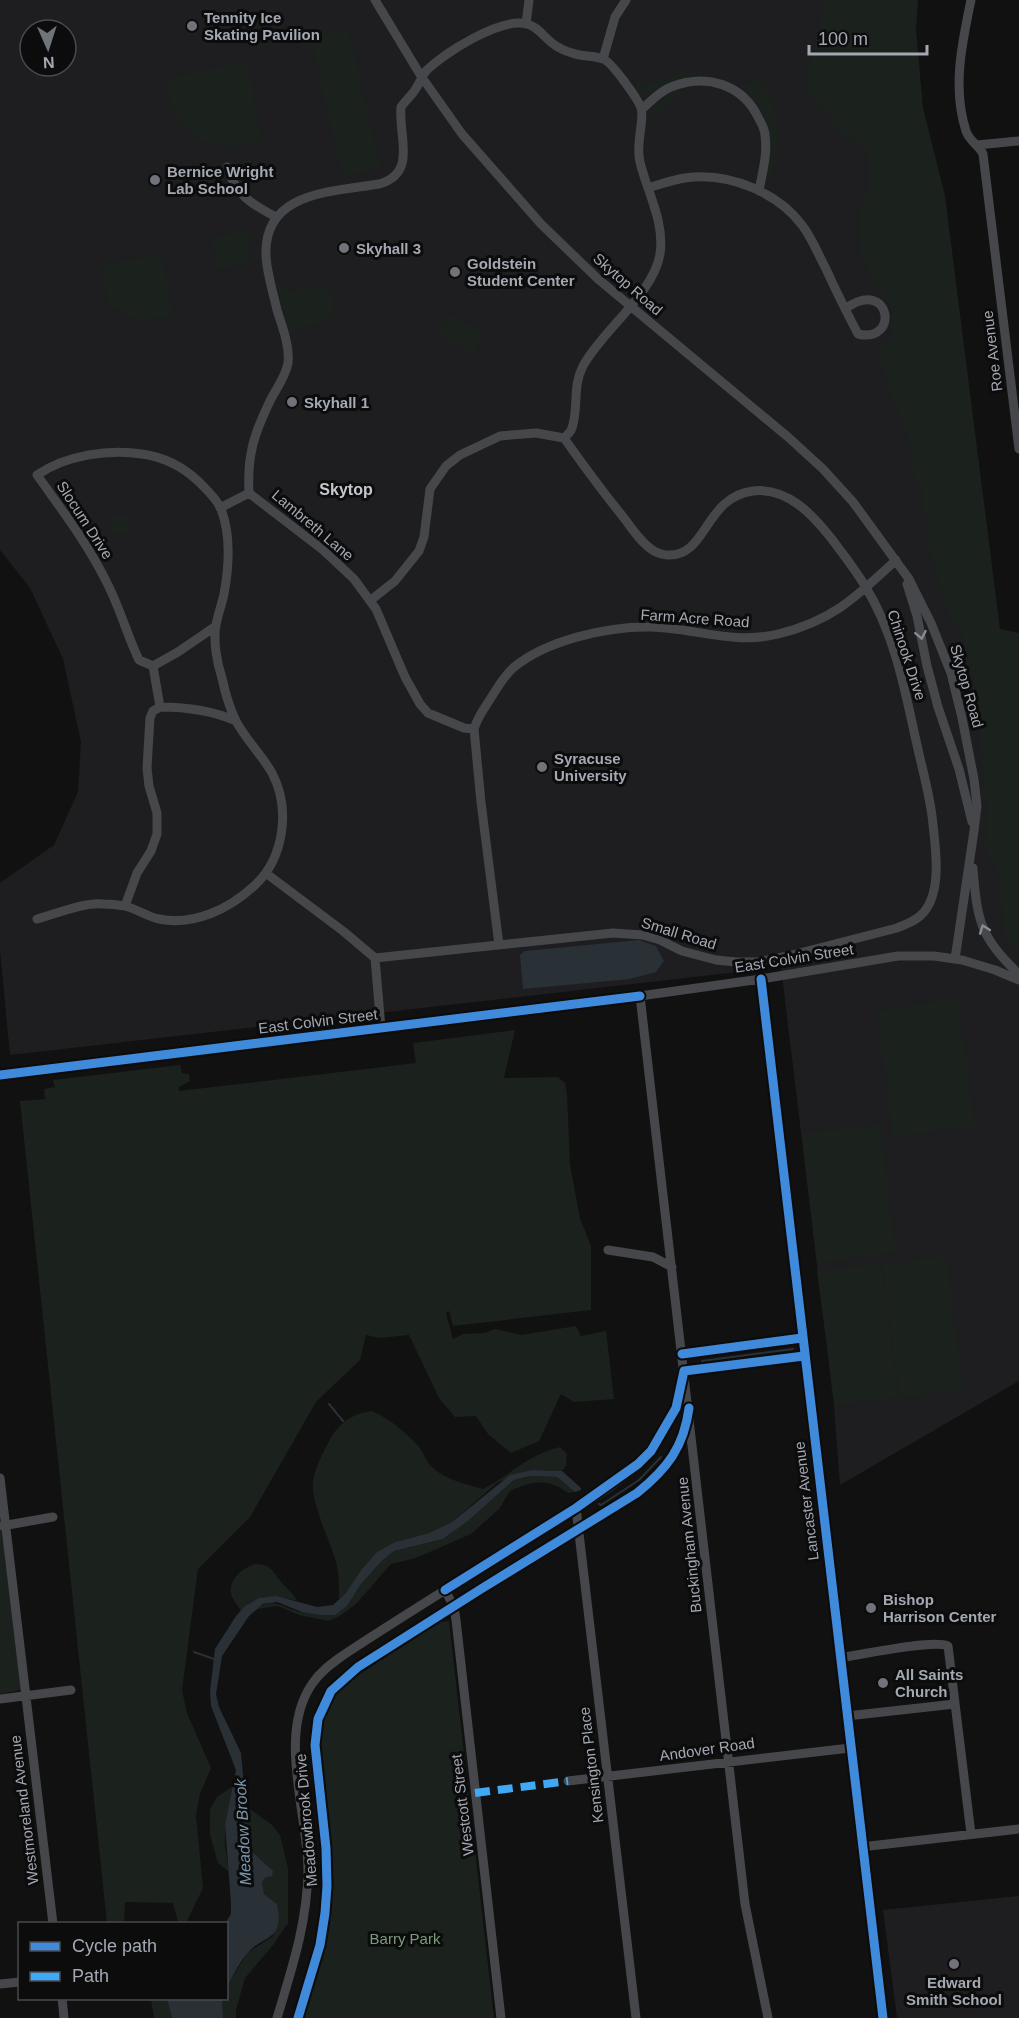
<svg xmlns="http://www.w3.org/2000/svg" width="1019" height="2018" font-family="Arial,sans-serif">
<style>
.built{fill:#1e1e20;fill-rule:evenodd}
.green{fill:#1b211c}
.water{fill:#293036}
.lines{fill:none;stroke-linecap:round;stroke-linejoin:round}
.stream{stroke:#293036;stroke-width:2}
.minor{stroke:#46474a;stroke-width:9}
.quiet{stroke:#3fa9f5;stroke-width:8;stroke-dasharray:15 8;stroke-linecap:butt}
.cycleway-casing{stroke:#0c0c0d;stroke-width:13}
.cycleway{stroke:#408adc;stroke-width:9}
.oneway{stroke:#878b93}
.poi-dot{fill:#70737a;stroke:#0c0c0d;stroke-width:2}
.labels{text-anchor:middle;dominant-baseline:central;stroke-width:6;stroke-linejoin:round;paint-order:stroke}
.poi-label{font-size:15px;font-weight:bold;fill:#a3a8b2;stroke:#0c0c0d;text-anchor:start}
.street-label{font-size:15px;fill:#a3a8b2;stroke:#0c0c0d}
.park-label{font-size:15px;fill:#7b9c7c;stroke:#0c0c0d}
.neighbourhood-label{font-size:16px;font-weight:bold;fill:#c4c7ce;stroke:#0c0c0d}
.water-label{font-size:16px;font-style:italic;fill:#7b96ab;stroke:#0c0c0d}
</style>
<rect width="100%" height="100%" fill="#111112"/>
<!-- built -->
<path class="built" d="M0 0H884L1019 858V1381L840 1485 834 1406 781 967 10 1055 0 950V883L54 845 78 792 81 742 63 659 30 588 0 550ZM30 30H66V66H30Z
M1019 1896V2018H897L883 1910Z"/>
<!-- green -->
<path class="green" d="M822 0H918L916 30 923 108 945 196 1000 629 1019 633V953L1005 937 1004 919 995 865 986 851 985 794 976 698 971 668 959 629 948 613 926 540 930 526 921 507C926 491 916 482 911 468 910 462 912 455 911 449 903 413 882 385 879 347L891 340 892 312 861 257 859 215 867 191 869 152 841 132 806 90 805 73 813 52 827 42 818 22 830 7Z
M348 28 381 168 342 177 310 37Z
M238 62 248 67 262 139C231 155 187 147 174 111 170 101 169 89 166 79Z
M699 70 702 71 701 75C690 76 681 78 671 82 661 86 650 97 639 95L635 90 637 83 640 80 643 86 663 78Z
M757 78 761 79 774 107 779 137 770 181 765 179C773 141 773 121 745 91V85Z
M680 89 681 95 652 116 649 115V110L663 97Z
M247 229 251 233 249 265 215 269 212 238Z
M154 255 163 261 174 316 138 321 108 304 102 265Z
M283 286H287L288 292C298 290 311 284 321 286 336 289 339 311 327 320 319 325 308 326 300 327V329L296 327 291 335 288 333 278 292 279 288Z
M450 314 485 333 474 354 439 336Z
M109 515H128V533L110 534Z
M958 999 975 1127 893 1137 876 1010Z
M515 1030 504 1078 558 1077 565 1083 567 1094 570 1165 580 1218 591 1246V1310L453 1326 449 1311 446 1313 453 1339 463 1334 485 1333 495 1329 521 1335 576 1326 581 1336 606 1331 614 1399 574 1402 561 1394 539 1441 511 1453 488 1434 476 1416 455 1417 439 1398 409 1335 380 1338 366 1335 360 1360 316 1402 250 1517 198 1569 182 1690 187 1713 211 1768 200 1794 196 1815 203 1888 186 1923 178 1922 173 1903 125 1902 124 1923H107L20 1101 45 1099 44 1089 55 1087 53 1080 180 1065 182 1073 189 1074 190 1081 179 1087V1091L416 1063 413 1043Z
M880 1124 896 1253 817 1263 802 1134Z
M946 1256 964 1390 900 1398 882 1264Z
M881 1263 898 1397 835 1406 817 1271Z
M371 1411C385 1415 410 1435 419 1447 424 1453 426 1462 432 1467 445 1480 466 1484 483 1489 512 1474 527 1455 560 1447L567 1454 566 1466 562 1471 532 1470 498 1482 452 1522 429 1533 395 1542 377 1552 362 1570 345 1594 339 1599C339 1587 339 1574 336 1562 330 1540 311 1504 313 1482 315 1467 322 1455 328 1443 337 1424 351 1414 371 1411Z
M530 1476 557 1477 575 1492 568 1493C547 1478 533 1481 510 1491L499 1509 471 1534 416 1558 391 1564 356 1604 340 1616 328 1621 299 1615 278 1606 257 1609C274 1595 286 1611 303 1612 317 1613 333 1608 347 1606L361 1584 382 1561 394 1551 443 1539 468 1521 514 1480Z
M0 1531H2L21 1690 0 1694Z
M255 1564C270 1564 273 1571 281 1582 287 1589 294 1593 297 1601 276 1596 257 1593 241 1611 238 1606 232 1599 231 1593 229 1578 243 1568 255 1564Z
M449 1621 494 2018H302L324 1953 330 1905V1827L321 1765 319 1742 321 1721 340 1687 439 1622Z
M233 1786 225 1824V1845L229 1872 218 1863 210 1835V1809L217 1797Z
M246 1806 272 1825 280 1835 288 1869V1923L273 1945 245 1978 236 2010V2018H223L222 1999 226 1998 227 1987 247 1953 273 1936 277 1904 264 1894 262 1882 266 1877 250 1851Z
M151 1999H167L172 2018H154Z"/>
<!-- water -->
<path class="water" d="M639 940 656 946 664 961 656 972 630 979 523 989 520 955 525 951Z
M532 1470 562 1471 581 1488V1490L575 1492 557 1477 530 1476 514 1480 468 1521 443 1539 394 1551 382 1561 361 1584 347 1606 335 1615H321L302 1612 277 1602 263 1604 249 1616 222 1656 216 1694 219 1707 241 1753 250 1850 273 1871 272 1876 266 1877 262 1882 264 1894 277 1904C285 1943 263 1933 246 1955 238 1964 233 1977 227 1987L226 1922 231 1914V1903L225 1824 236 1770 211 1706 210 1691 215 1649 236 1616 245 1606 259 1598 276 1596 317 1607 333 1605 345 1594 362 1569 377 1552 395 1542 429 1533 452 1522 510 1475Z
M167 1999H222L223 2018H172Z"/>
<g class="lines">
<!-- stream -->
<path class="stream" d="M702 1361 793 1349
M329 1404 343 1421
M599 1504 601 1505 639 1480 661 1457
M194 1652 214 1659"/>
<!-- minor -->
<path class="minor" d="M375 0 421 76 462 134 541 224 598 279 788 437 823 469 853 502 909 579 931 623 951 673 962 718 974 779 977 806 974 831 955 959
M971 0C962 43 952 88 966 131 969 141 979 145 983 154L1019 449
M526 24 529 0
M603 59 615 17 626 0
M642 109C650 102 660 91 671 87 706 73 743 84 759 119 762 124 765 130 765 136 768 154 762 173 759 191
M977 145 1019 141
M227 167C236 195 251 204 276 217
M648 188C663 183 678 178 693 177 732 174 778 193 802 225 812 238 818 254 826 269 836 291 847 313 858 334 900 344 891 276 845 309
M249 493C247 455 254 434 270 401 276 389 286 376 288 363 290 346 282 326 277 310 273 292 267 274 266 256 263 191 333 192 379 184 418 173 398 136 401 107 405 101 411 96 415 90 420 83 421 77 426 71 444 53 501 17 527 24 538 27 543 36 552 43 557 47 565 51 572 53 582 57 592 55 603 59 611 61 638 99 641 108 645 119 635 145 640 162 647 192 665 222 660 254 654 293 601 332 583 366 572 387 579 407 572 428 571 432 567 435 564 438
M249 493 323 550 354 579 376 609 405 677 420 704 428 713 464 728 474 729
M220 508 249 493
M907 584 917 616 927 666 938 707 959 769 972 822
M371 600 395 581 419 551 424 537 430 489 446 466 460 455 500 436 536 433 564 438C583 465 603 492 624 518 632 529 642 544 654 551 657 553 664 555 667 555 707 558 704 497 753 491 787 487 812 514 831 538 843 554 855 569 865 586 895 634 905 691 917 745 922 768 929 792 932 816 935 844 943 889 924 912 917 921 906 924 897 928L788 956 757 962H737L716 960 682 951 660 940 643 935 613 933 375 958
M153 666 178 652 216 626
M160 707C187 707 211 710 236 721
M973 868C977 920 980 938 1019 974
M267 874 343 931 375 958 381 1028
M37 919C56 914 84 902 103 904 110 904 119 905 125 906 137 909 148 917 159 919 194 926 229 909 254 886 284 859 291 809 272 773 262 755 246 740 236 721 230 709 225 692 222 678 217 663 213 641 216 625 218 614 222 604 224 594 229 567 231 535 221 509 217 499 205 488 198 481 182 466 163 457 142 454 108 449 66 455 37 475 62 510 88 544 107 583 120 608 127 635 139 660L153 666 160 707 153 711 150 718 147 768 149 786 157 813V834L151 851 137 873 125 906
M499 945 481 802 474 729C477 718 483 710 489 701 496 690 503 677 513 668 546 640 609 626 651 627 694 628 735 645 778 634 832 621 856 597 896 560
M761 979 883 2018
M640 996 745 1904 768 2018
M0 1075 640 996 761 979 898 956H934L962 960 995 970 1019 980
M608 1250 653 1257 672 1267
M682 1354 802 1338
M684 1371 804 1356
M0 1478 53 1924
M576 1508 636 2018
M2 1526 53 1517
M445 1590 454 1607 456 1620 501 2018
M454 1607 637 1493C660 1475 684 1450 687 1419
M839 1658C860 1655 933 1639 948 1646L971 1834
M0 1699 71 1690
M847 1716 955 1704
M568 1781 850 1748
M861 1847 1019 1829
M0 1984 20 1982
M62 1998 64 2018
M277 2018C292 1968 307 1924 308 1871 308 1814 277 1735 312 1684 320 1672 331 1664 342 1656 407 1613 473 1573 538 1532 576 1508 619 1486 649 1453 668 1432 677 1407 682 1379"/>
<!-- quiet -->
<path class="quiet" d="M475 1793 568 1781"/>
<!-- cycleway casing -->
<g class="cycleway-casing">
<path id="cycleway" d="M761 979 883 2018
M0 1075 640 996
M682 1354 802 1338
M445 1590 576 1508 638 1464 651 1451 676 1408 684 1371 804 1356
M298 2018 320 1945 325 1913 327 1886 326 1848 315 1745 318 1719 331 1691 358 1667 481 1589 637 1493C667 1469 684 1447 689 1408"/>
</g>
<!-- cycleway -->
<use href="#cycleway" class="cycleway"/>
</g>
<!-- one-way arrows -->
<defs><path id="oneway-chevron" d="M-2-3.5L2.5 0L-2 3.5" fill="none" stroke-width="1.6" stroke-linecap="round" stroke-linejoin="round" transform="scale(1.5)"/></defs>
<g class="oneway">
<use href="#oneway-chevron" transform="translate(921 635) rotate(79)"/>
<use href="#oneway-chevron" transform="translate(984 929) rotate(-110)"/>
</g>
<!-- markers -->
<g class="poi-dot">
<circle cx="192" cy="26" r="6"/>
<circle cx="155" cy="180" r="6"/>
<circle cx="344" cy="248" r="6"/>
<circle cx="455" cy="272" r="6"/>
<circle cx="292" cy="402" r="6"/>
<circle cx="542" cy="767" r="6"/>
<circle cx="871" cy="1608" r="6"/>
<circle cx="883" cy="1683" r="6"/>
<circle cx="954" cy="1964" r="6"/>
</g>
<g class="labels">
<!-- poi labels -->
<g class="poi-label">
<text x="204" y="17">Tennity Ice<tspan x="204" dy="17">Skating Pavilion</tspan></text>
<text x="167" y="171">Bernice Wright<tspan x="167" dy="17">Lab School</tspan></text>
<text x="356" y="248">Skyhall 3</text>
<text x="467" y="263">Goldstein<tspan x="467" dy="17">Student Center</tspan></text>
<text x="304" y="402">Skyhall 1</text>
<text x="554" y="758">Syracuse<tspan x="554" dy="17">University</tspan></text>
<text x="883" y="1599">Bishop<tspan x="883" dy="17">Harrison Center</tspan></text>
<text x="895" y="1674">All Saints<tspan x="895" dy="17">Church</tspan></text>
<text x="954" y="1982" text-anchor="middle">Edward<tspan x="954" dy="17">Smith School</tspan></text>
</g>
<!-- street labels -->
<g class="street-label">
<text transform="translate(628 284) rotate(41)">Skytop Road</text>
<text transform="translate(992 351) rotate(-97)">Roe Avenue</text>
<text transform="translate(85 520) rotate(57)">Slocum Drive</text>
<text transform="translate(313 525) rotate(40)">Lambreth Lane</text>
<text transform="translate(695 618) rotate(4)">Farm Acre Road</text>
<text transform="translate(907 655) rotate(72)">Chinook Drive</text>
<text transform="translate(967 686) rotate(74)">Skytop Road</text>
<text transform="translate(679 933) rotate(17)">Small Road</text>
<text transform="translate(794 958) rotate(-9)">East Colvin Street</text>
<text transform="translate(318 1021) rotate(-7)">East Colvin Street</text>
<text transform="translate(806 1501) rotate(-97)">Lancaster Avenue</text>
<text transform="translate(689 1545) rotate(-96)">Buckingham Avenue</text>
<text transform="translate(707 1749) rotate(-8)">Andover Road</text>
<text transform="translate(591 1765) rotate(-97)">Kensington Place</text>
<text transform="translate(462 1805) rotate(-97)">Westcott Street</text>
<text transform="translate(24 1810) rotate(-97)">Westmoreland Avenue</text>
<text transform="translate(306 1820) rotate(-95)">Meadowbrook Drive</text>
</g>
<!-- park labels -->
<g class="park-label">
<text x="405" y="1938">Barry Park</text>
</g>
<!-- neighbourhood labels -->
<g class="neighbourhood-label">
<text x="346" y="489">Skytop</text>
</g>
<!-- water labels -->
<g class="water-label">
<text transform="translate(243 1832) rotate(-93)">Meadow Brook</text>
</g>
</g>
<!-- legend -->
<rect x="18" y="1922" width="210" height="78" fill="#0c0c0d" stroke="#484a4f" stroke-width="1.5"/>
<rect x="30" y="1942" width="30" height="9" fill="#408adc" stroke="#484a4f" stroke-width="1.5"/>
<text x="72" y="1952" font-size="18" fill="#a3a8b2">Cycle path</text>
<rect x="30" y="1972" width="30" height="9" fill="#3fa9f5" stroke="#484a4f" stroke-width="1.5"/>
<text x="72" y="1982" font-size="18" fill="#a3a8b2">Path</text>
<!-- north arrow -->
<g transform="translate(48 48) rotate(177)"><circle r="28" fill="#0c0c0d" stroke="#484a4f" stroke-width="1.5"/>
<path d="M0-4.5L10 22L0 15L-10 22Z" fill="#70737a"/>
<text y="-9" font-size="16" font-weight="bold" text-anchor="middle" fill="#a3a8b2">N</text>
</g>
<!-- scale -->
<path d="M809 45v9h118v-9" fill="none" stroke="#a3a8b2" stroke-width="3"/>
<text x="818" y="45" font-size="18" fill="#a3a8b2" stroke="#0c0c0d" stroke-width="4.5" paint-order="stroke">100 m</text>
</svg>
